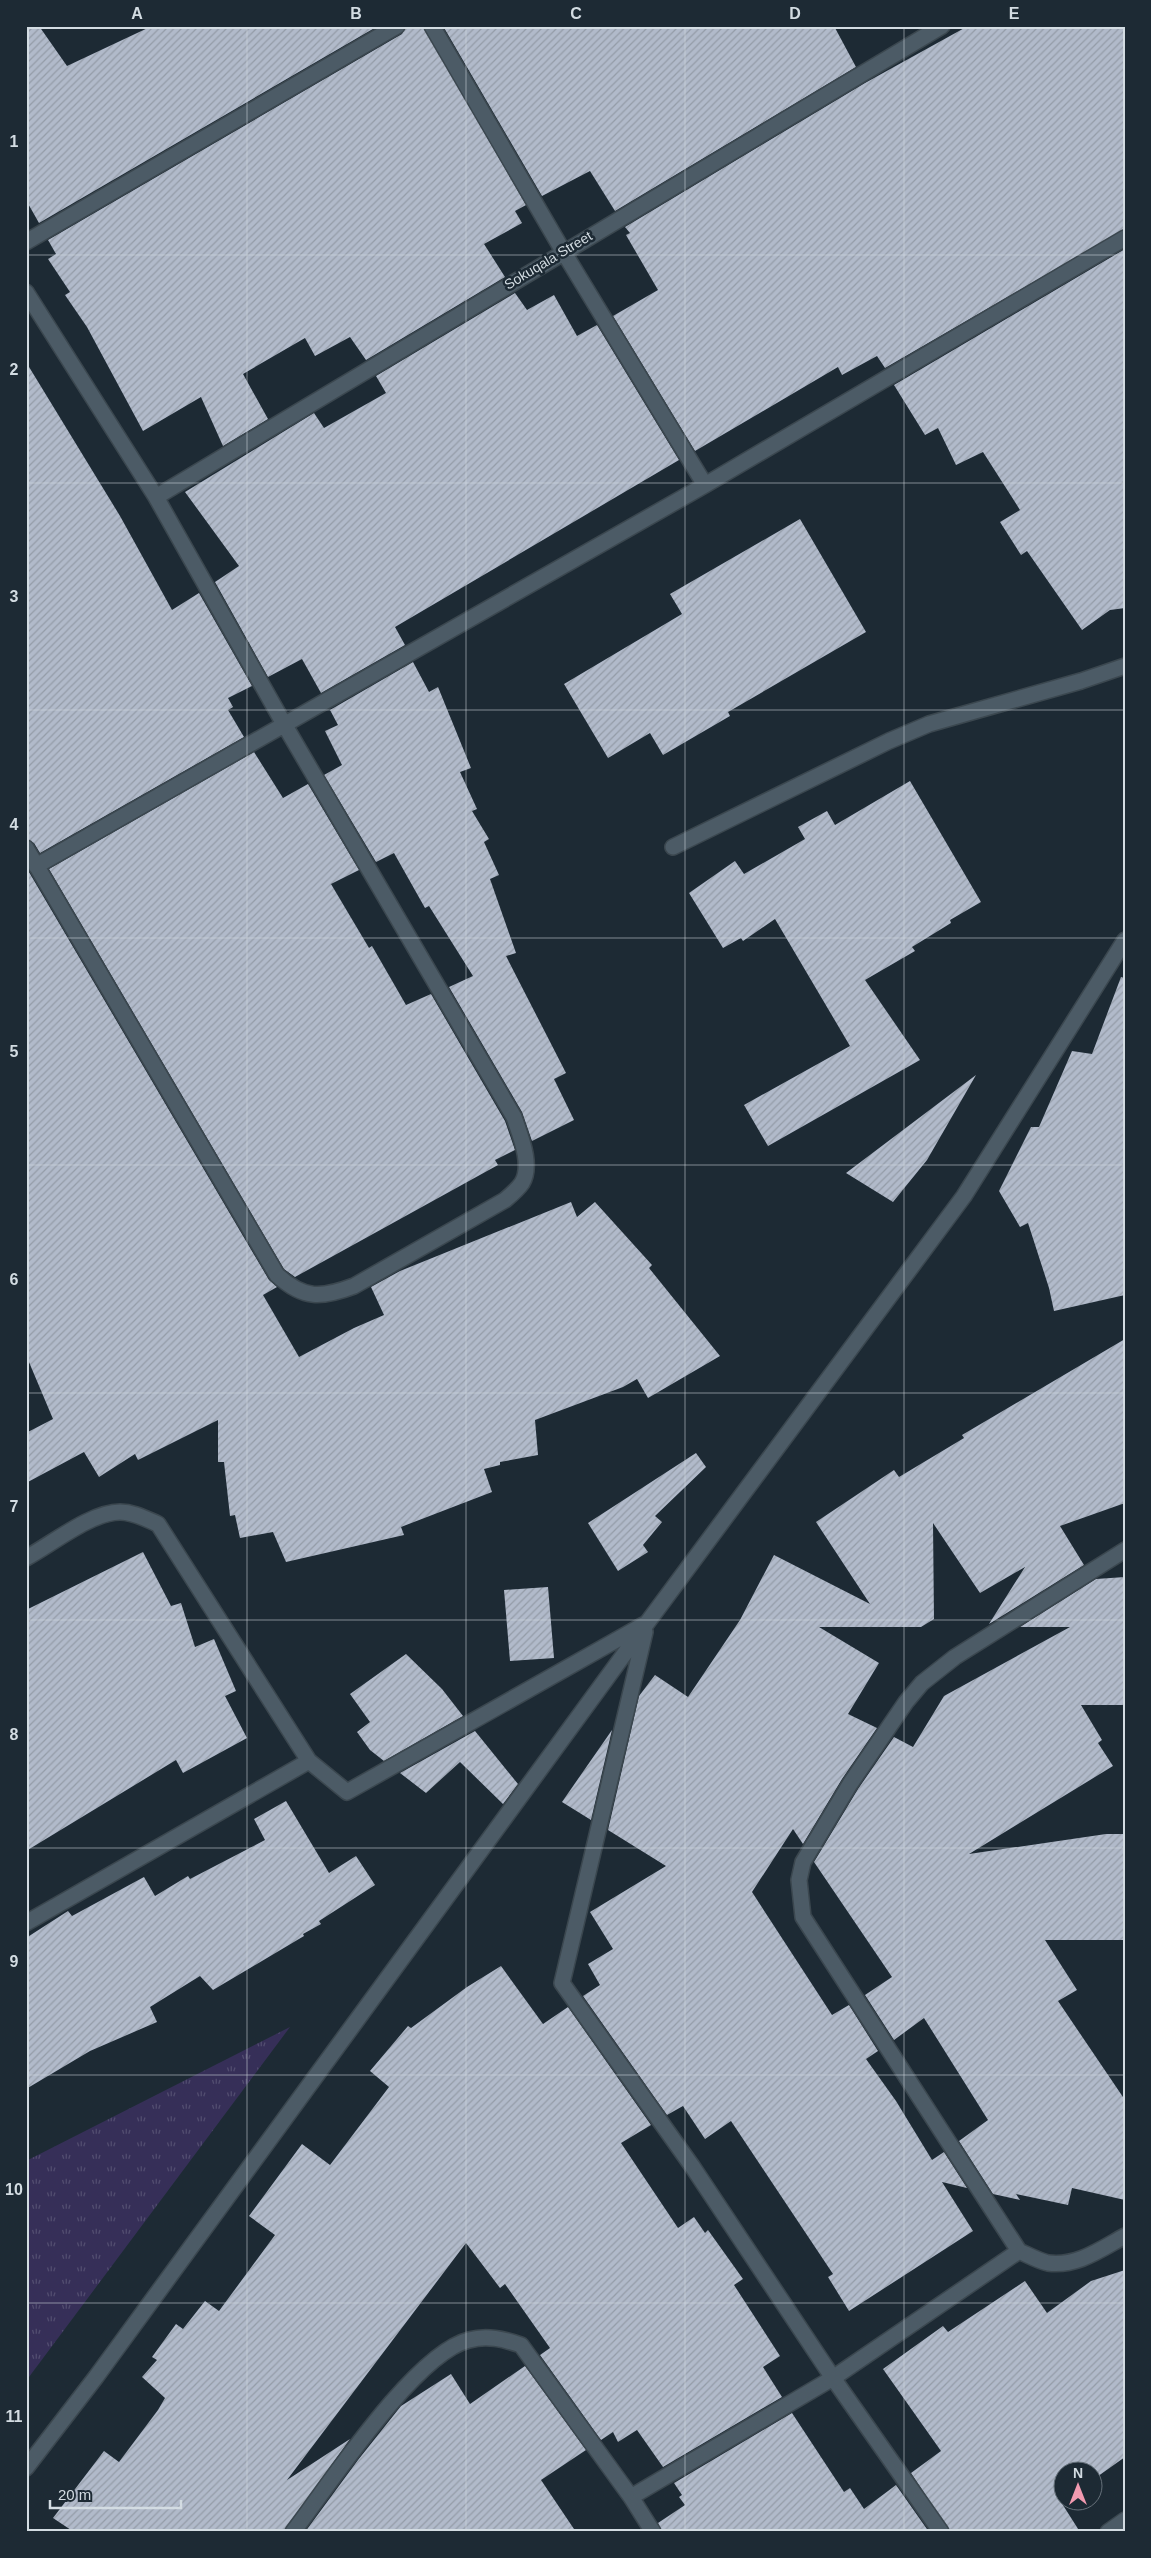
<svg xmlns="http://www.w3.org/2000/svg" width="1151" height="2558" font-family="Helvetica,sans-serif">
<style>
.grass{fill:url(#grass-tufts)}
.building{fill:url(#building-hatch)}
.lines{fill:none;stroke-linecap:round;stroke-linejoin:round}
.minor-casing{stroke:#3b474f;stroke-width:18}
.minor{stroke:#4c5b66;stroke-width:15}
.grid{fill:none;stroke:#d3dce2;stroke-width:1;stroke-opacity:0.55}
.labels{text-anchor:middle;dominant-baseline:central;stroke-width:5;stroke-linejoin:round;paint-order:stroke}
.street-label{font-size:14px;fill:#d3dce2;stroke:#1d2a34}
.neatline{fill:none;stroke:#d3dce2;stroke-width:2}
.grid-label{font-size:16px;text-anchor:middle;font-weight:bold;fill:#d3dce2}
</style>
<defs>
<pattern id="grass-tufts" width="24" height="20" patternUnits="userSpaceOnUse" patternTransform="scale(1.25)"><rect width="24" height="20" fill="#362f58"/><path d="M3 7l-1-3M5 7V3M7 7l1-3M15 17l-1-3M17 17v-4M19 17l1-3" fill="none" stroke="#524d70"/></pattern>
<pattern id="building-hatch" width="6" height="6" patternUnits="userSpaceOnUse" patternTransform="scale(1.25)"><rect width="6" height="6" fill="#b1baca"/><path d="M-1 1l2-2M0 6l6-6M5 7l2-2" fill="none" stroke="#949ca8"/></pattern>
</defs>
<rect width="100%" height="100%" fill="#1d2a34"/>
<!-- grass -->
<path class="grass" d="M290 2027 26 2381V2161Z"/>
<!-- building -->
<path class="building" d="M26 26H39L67 66 152 26H378L39 223 26 200Z
M406 26H423L526 205 515 211 522 223 484 244 505 277 366 360 350 337 315 356 305 338 243 374 268 419 223 446 201 397 143 431 87 327 65 295 70 292 48 259 56 254 48 240 402 34Z
M443 26H834L856 67 615 211 590 171 542 196Z
M968 26H1125V229L885 368 877 356 842 375 838 367 695 451 613 316 658 290 626 235 630 233 625 227 865 83Z
M1125 249V608L1110 610 1082 630 1027 551 1021 555 1000 522 1020 510 983 452 956 465 938 428 925 435 894 385Z
M515 293 527 310 554 295 577 336 597 325 679 460 395 627 405 645 321 693 302 659 268 677 215 582 239 566 185 492 314 413 324 428 386 393 376 376Z
M26 362 120 516 172 610 199 593 252 686 228 698 233 707 228 710 244 737 40 853 34 843 26 839Z
M800 519 866 632 728 712 730 716 663 755 650 733 608 758 564 684 682 614 670 594Z
M413 662 429 692 438 687 471 768 460 772 477 809 472 811 489 839 484 842 499 875 490 879 516 953 506 956 566 1073 554 1079 574 1120 532 1141 522 1112 449 987 473 976 429 906 425 908 394 853 376 862 324 775 342 765 325 731 338 725 330 710Z
M254 752 283 798 308 784 359 870 331 884 369 948 372 946 406 1005 431 994 505 1121 515 1150 495 1160 498 1165 295 1277 284 1269 49 869Z
M910 781 981 902 950 920 951 923 912 947 915 951 865 980 920 1060 768 1146 744 1105 850 1046 775 919 743 941 741 938 723 948 689 893 735 861 744 874 805 839 798 827 827 811 835 825Z
M26 867 269 1280 277 1287 263 1295 299 1357 354 1328 384 1315 371 1287 400 1271 571 1202 577 1217 595 1202 652 1265 649 1268 720 1356 648 1398 637 1379 623 1387 535 1420 538 1455 500 1462V1465L484 1469 492 1492 401 1527 404 1535 286 1562 273 1532 240 1538 235 1515 230 1516 224 1462H218V1420L138 1460 135 1454 99 1477 84 1452 26 1483V1433L53 1419 26 1355Z
M1121 977 1125 978V1295L1054 1311 1049 1288 1028 1223 1020 1227 999 1191 1031 1127H1039L1072 1051 1092 1054Z
M976 1075 927 1160 893 1202 846 1173Z
M1125 1339V1503L1060 1526 1084 1565 989 1624 1025 1567 980 1593 933 1523 934 1619 921 1627H819L879 1663 848 1714 877 1728 842 1779 803 1844 793 1829 752 1892 832 2015 849 2005 878 2051 866 2059 896 2101 932 2160 944 2152 967 2188 942 2182 973 2231 849 2311 828 2277 833 2274 731 2121 705 2139 683 2106 667 2115 583 1996 600 1985 588 1964 613 1949 590 1912 666 1866 608 1830 639 1696 655 1675 688 1697 740 1620 774 1555 870 1604 816 1522 894 1470 899 1477 964 1438 962 1435Z
M696 1453 706 1467 655 1516 662 1522 643 1545 648 1552 618 1571 588 1523Z
M143 1552 171 1606 181 1603 195 1647 214 1639 236 1691 225 1696 247 1738 183 1773 176 1760 26 1851V1610Z
M1125 1577V1705H1081L1102 1740 1098 1743 1113 1766 969 1854 1106 1834H1125V1940H1045L1077 1990 1058 2001 1125 2100V2200L1072 2188 1068 2205 1016 2194 1020 2200 993 2194 959 2141 988 2120 924 2018 894 2040 865 1995 892 1977 814 1862 858 1789 894 1737 913 1747 944 1696 1070 1627H1020L1096 1579Z
M548 1587 554 1658 510 1661 504 1590Z
M406 1654 442 1689 463 1716 384 1761 370 1750 357 1732 370 1722 350 1694Z
M612 1730 591 1820 562 1802Z
M475 1731 518 1784 503 1804 460 1762 426 1793 400 1773Z
M286 1801 329 1873 356 1856 375 1885 319 1921 321 1924 303 1934 304 1936 213 1990 200 1976 150 2007 157 2022 90 2051 26 2089V1938L68 1911 72 1916 144 1877 155 1896 188 1876 190 1879 265 1840 254 1819Z
M501 1966 543 2024 568 2007 651 2125 621 2143 678 2228 694 2217 705 2233 708 2230 743 2279 734 2285 780 2356 763 2367 782 2397 663 2467 637 2430 618 2442 613 2432 601 2440 540 2355 550 2348 505 2284 500 2288 466 2243 287 2480 350 2439 284 2532H74L53 2518 104 2451 119 2462 158 2410 165 2398 142 2377 157 2360 152 2357 176 2324 183 2329 205 2301 219 2311 275 2235 249 2216 302 2144 330 2165 389 2087 370 2071 408 2026 411 2028 467 1987Z
M1125 2270V2457L1094 2479V2470H1064V2500L1061 2502 1080 2532H950L911 2473 941 2451 883 2369 943 2326 948 2332 1025 2281 1047 2313 1091 2281Z
M525 2366 586 2450 541 2480 576 2532H305L358 2460 401 2406 451 2374 470 2404Z
M792 2413 844 2492 850 2488 864 2509 896 2485 929 2532H662L658 2523 685 2505 679 2497 682 2495 674 2483Z"/>
<g class="lines">
<!-- minor casing -->
<g class="minor-casing">
<path id="minor" d="M432 26 563 251 705 485
M26 242 397 26
M26 292 156 497 284 724 514 1117C520 1135 533 1165 522 1183 518 1189 511 1195 505 1200L354 1286C322 1298 304 1300 277 1275L26 848
M156 497 942 26
M673 847 889 741 929 724 1081 681 1125 666
M36 866 705 485 1125 238
M1125 1550 955 1657 922 1683 906 1702 850 1784 803 1862 799 1880 803 1917 1019 2251C1028 2255 1039 2261 1048 2263 1077 2267 1101 2249 1125 2236
M26 1558C52 1544 91 1512 120 1512 134 1512 146 1519 158 1524L309 1761 347 1792 643 1625
M645 1632 562 1983 692 2166 833 2378 941 2532
M26 1923 309 1761
M26 2468 96 2377 647 1623 964 1196 1125 940
M631 2497 833 2378 1019 2251
M293 2532C329 2485 415 2353 469 2340 487 2335 503 2339 521 2345L631 2497 653 2532
M1108 2532 1125 2520"/>
</g>
<!-- minor -->
<use href="#minor" class="minor"/>
</g>
<!-- grid -->
<path class="grid" d="M247 26V2532M466 26V2532M685 26V2532M904 26V2532M26 255H1125M26 483H1125M26 710H1125M26 938H1125M26 1165H1125M26 1393H1125M26 1620H1125M26 1848H1125M26 2075H1125M26 2303H1125"/>
<g class="labels">
<!-- street labels -->
<g class="street-label">
<text transform="translate(548 260) rotate(-31)">Sokuqala Street</text>
</g>
</g>
<!-- border -->
<rect width="1151" height="2558" fill="none" stroke="#1d2a34" stroke-width="55"/>
<!-- north arrow -->
<g transform="translate(1078 2486)"><circle r="24" fill="#1d2a34" stroke="#66717a"/>
<path d="M0-4L9 19L0 12L-9 19Z" fill="#f29ab0"/>
<text y="-8" font-size="14" font-weight="bold" text-anchor="middle" fill="#d3dce2">N</text>
</g>
<!-- scale -->
<path d="M50 2500v8h131v-8" fill="none" stroke="#d3dce2" stroke-width="2.5"/>
<text x="58" y="2500" font-size="15" fill="#d3dce2" stroke="#1d2a34" stroke-width="4" paint-order="stroke">20 m</text>
<rect x="28" y="28" width="1096" height="2502" class="neatline"/>
<g class="grid-label">
<text x="137" y="19">A</text>
<text x="356" y="19">B</text>
<text x="576" y="19">C</text>
<text x="795" y="19">D</text>
<text x="1014" y="19">E</text>
<text x="14" y="147">1</text>
<text x="14" y="375">2</text>
<text x="14" y="602">3</text>
<text x="14" y="830">4</text>
<text x="14" y="1057">5</text>
<text x="14" y="1285">6</text>
<text x="14" y="1512">7</text>
<text x="14" y="1740">8</text>
<text x="14" y="1967">9</text>
<text x="14" y="2195">10</text>
<text x="14" y="2422">11</text>
</g>
</svg>
